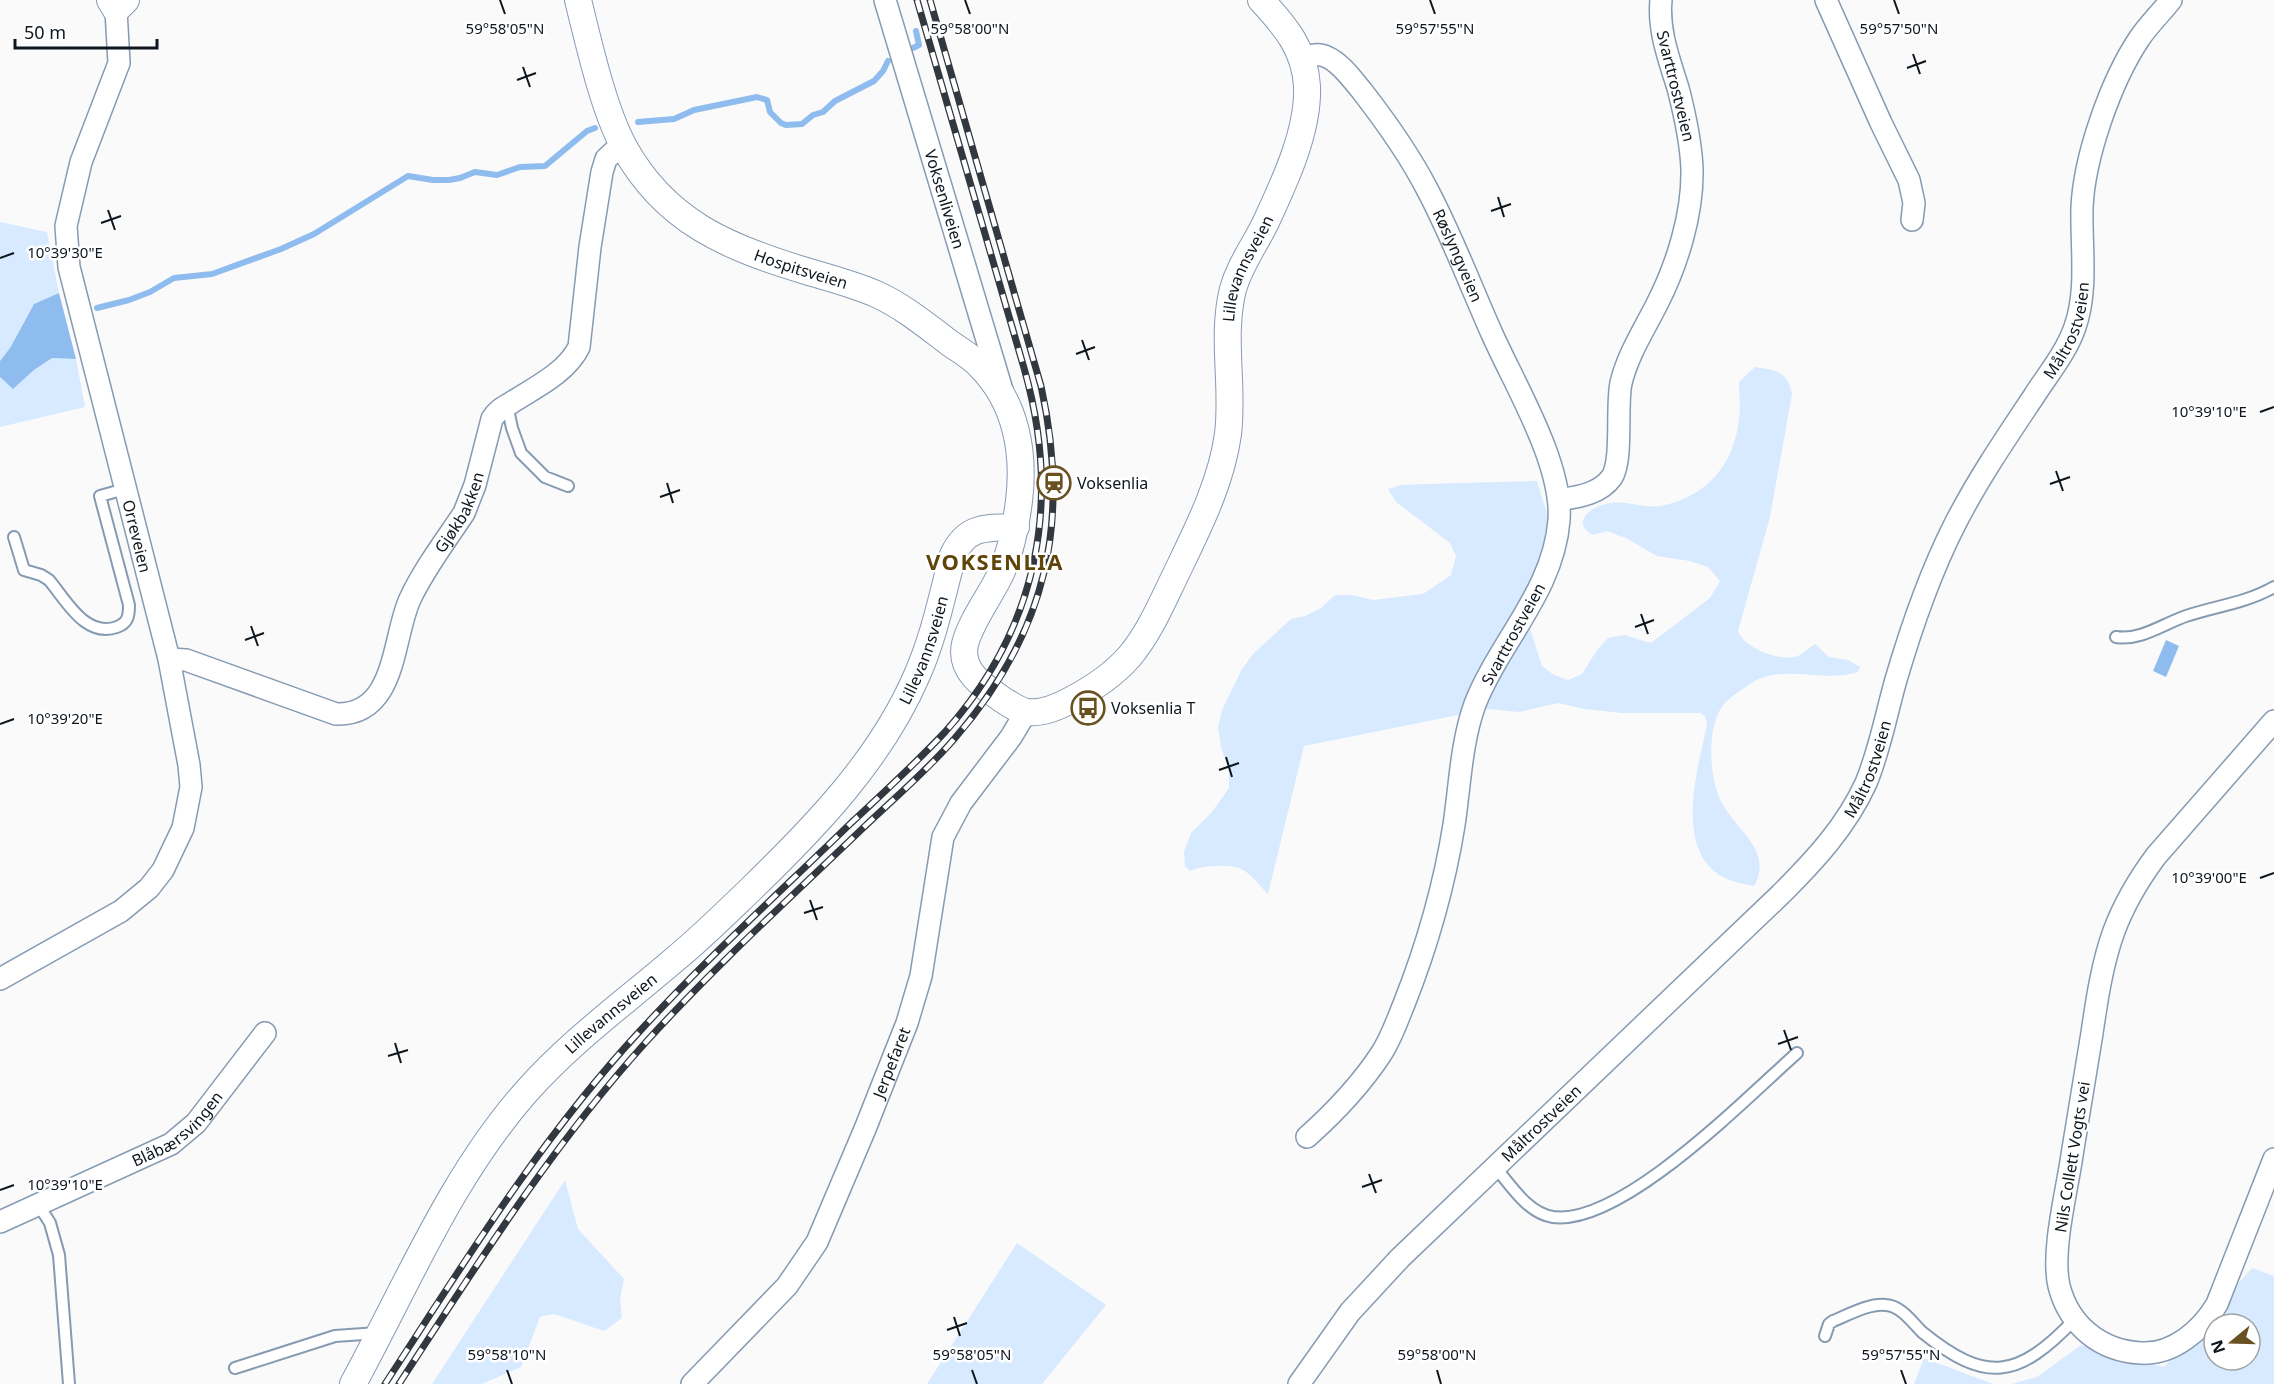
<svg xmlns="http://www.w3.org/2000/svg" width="2274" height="1384" font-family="'Noto Sans',sans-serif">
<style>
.green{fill:#d8eaff;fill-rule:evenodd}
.water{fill:#8fbcef}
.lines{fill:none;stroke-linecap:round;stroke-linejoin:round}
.stream{stroke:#8fbcef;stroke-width:6}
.service-casing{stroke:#869bb2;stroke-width:14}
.minor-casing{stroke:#869bb2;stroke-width:24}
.tertiary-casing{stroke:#869bb2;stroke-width:28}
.service{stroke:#fff;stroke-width:10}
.minor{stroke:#fff;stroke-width:21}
.tertiary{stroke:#fff;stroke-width:26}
.rail-casing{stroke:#32383f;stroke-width:7}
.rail{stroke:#fff;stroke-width:4.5;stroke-dasharray:14;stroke-linecap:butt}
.ticks{fill:none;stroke:#0e161e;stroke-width:2}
.labels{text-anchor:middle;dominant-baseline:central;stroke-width:5;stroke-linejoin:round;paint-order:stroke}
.street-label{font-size:16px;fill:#0e161e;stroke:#fff}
.poi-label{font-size:16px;fill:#0e161e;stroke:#fff;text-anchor:start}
.district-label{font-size:22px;font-weight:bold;letter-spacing:1.5px;fill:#5f4508;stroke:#fff}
.ticks-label{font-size:15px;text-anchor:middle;fill:#0e161e;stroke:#fff;stroke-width:5;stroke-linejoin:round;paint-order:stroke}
</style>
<rect width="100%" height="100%" fill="#fafafa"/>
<!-- green -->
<path class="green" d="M0 222 47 232 59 293 34 304 10 348 0 361Z
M52 358 76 359 85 407 0 427V377L13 389 34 370Z
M1755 367C1775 370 1788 371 1792 394L1770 517 1738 631C1744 648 1783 664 1800 655 1805 652 1810 647 1815 644L1829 657 1848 660 1860 667 1858 672C1822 684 1780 661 1747 686 1736 694 1724 700 1718 714 1707 737 1710 781 1722 803 1736 830 1774 851 1754 886 1743 884 1733 882 1723 877 1673 850 1698 767 1707 725L1705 716 1700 713H1622L1584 709 1558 703 1519 712 1488 709 1304 746 1268 894C1251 876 1245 864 1218 866 1208 866 1199 867 1190 871L1185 866 1184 852 1191 833 1212 812 1229 788V771L1221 747 1218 727 1222 710 1242 669 1254 653 1291 619 1305 616 1321 608 1335 595H1352L1373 600 1423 594 1451 575 1456 556 1450 543 1396 502 1388 489 1401 485 1428 484 1537 481 1548 517 1547 542 1526 616 1542 666 1554 675 1568 680 1582 674 1597 650 1608 638 1624 635 1651 643 1710 598 1720 581 1708 567 1690 561 1657 556 1626 538 1607 531 1593 535C1571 524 1589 507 1606 504 1624 499 1642 509 1660 506 1706 498 1735 464 1739 418 1741 406 1739 394 1739 382Z
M565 1180 578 1229 624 1279 620 1299 622 1318 604 1331 554 1314 540 1317 521 1367 482 1384H432Z
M1017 1243 1106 1305 1042 1384H927Z
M2252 1268 2274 1276V1384H2011L2037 1377 2081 1345 2164 1367ZM2214 1324H2250V1360H2214Z
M1924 1358 1993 1384H1914Z"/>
<!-- water -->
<path class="water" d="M59 293 76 359 52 358 34 370 13 389 0 377V361L10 348 34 304Z
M2166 640 2179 646 2166 677 2153 671Z"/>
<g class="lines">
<!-- stream -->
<path class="stream" d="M913 48 919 45 916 31
M638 122 674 119 694 110 757 97 767 100 770 112 781 123 786 125 802 124 813 115 823 112 835 101 874 81 883 71 888 61
M97 308 129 300 150 292 174 278 212 274 281 249 314 234 408 176 433 180H449L460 178 475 172 497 175 520 167 545 166 587 131 595 128"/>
<!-- service casing -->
<g class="service-casing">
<path id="service" d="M510 402 509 414 512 428 521 453 545 477 568 486
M14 537 24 570 41 575 49 580C66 600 85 638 117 627 128 623 129 616 129 605L100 496 125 489
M2116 637C2140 641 2163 624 2186 616 2216 606 2246 603 2274 587
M1495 1167C1511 1185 1527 1213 1553 1217 1622 1226 1747 1097 1797 1053
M38 1204 50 1223 59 1255 69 1384
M1825 1336 1829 1324 1833 1321C1848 1315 1869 1303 1886 1305 1901 1306 1912 1322 1922 1332 1986 1384 2018 1379 2075 1319
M235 1368 335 1336 378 1333"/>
</g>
<!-- minor casing -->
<g class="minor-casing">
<g id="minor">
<path id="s1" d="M885 0 1002 390"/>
<path d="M1826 0 1881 123 1909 180 1914 203 1912 220"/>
<path id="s2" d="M1302 58C1308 56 1315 54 1321 55 1337 58 1352 79 1362 91 1386 122 1409 154 1427 189 1452 236 1471 287 1493 336 1516 387 1563 465 1559 520 1554 590 1500 641 1475 704 1461 743 1460 785 1454 825 1444 887 1427 946 1404 1004 1397 1021 1391 1039 1381 1054 1360 1086 1335 1112 1307 1137"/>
<path d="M1559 500C1578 497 1600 494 1612 477 1623 459 1616 407 1621 383 1628 354 1644 330 1657 304 1677 265 1693 214 1692 169 1691 142 1685 115 1678 88 1669 59 1658 31 1661 0"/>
<path id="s3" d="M169 659 186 660 336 714C397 716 392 638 410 599 424 569 446 540 464 513L475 485 492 419C498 409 505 407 514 401 536 387 567 372 579 347L590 247 602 172 606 159 622 144"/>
<path d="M2274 721 2156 856C2139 879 2124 904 2114 931 2102 964 2097 999 2092 1033 2085 1074 2079 1114 2072 1155 2067 1191 2051 1251 2059 1286 2069 1325 2100 1351 2141 1353 2173 1355 2202 1330 2217 1304L2274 1159"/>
<path d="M0 979 121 911 149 888 163 870 183 828 191 787 189 765 169 659 69 267 66 226 81 162 119 63 116 10"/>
<path id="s4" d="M0 1222 171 1144 196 1123 265 1033"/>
<path id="s5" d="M692 1384 787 1286 817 1242 865 1129 907 1023 921 976 943 837 961 803 1011 737 1026 712"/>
<path id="s6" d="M1299 1384 1350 1312 1400 1258 1781 894C1814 861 1846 827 1866 783 1879 752 1886 716 1895 683 1911 628 1929 575 1955 524 1978 479 2006 438 2034 396 2048 374 2066 353 2075 327 2088 290 2081 247 2082 208 2084 157 2111 81 2139 39 2148 25 2161 13 2171 0"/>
</g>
</g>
<!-- tertiary casing -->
<g class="tertiary-casing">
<g id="tertiary">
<path d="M110 0 116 10 126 0"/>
<path id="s7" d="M578 0C589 44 603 108 624 147 665 222 729 248 806 271 829 278 853 284 876 294 903 306 927 326 951 344 961 351 972 357 980 366 1016 402 1025 452 1019 501 1016 525 1012 548 1002 571 992 594 971 620 965 644 959 671 984 687 1003 700 1011 705 1018 710 1027 712 1042 714 1058 707 1071 700 1092 689 1113 675 1129 657 1148 635 1161 605 1174 578 1196 532 1221 485 1228 434 1234 386 1221 337 1233 289 1240 265 1254 246 1265 224 1284 183 1309 131 1307 86 1305 49 1285 26 1261 0"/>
<path id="s8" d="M353 1384C407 1285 451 1177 526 1092 570 1042 624 1003 674 960 701 938 726 913 751 889 815 827 881 759 917 675 934 637 942 596 953 555 967 525 987 528 1016 527"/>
</g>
</g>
<!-- service -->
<use href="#service" class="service"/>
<!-- minor -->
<use href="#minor" class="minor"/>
<!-- tertiary -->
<use href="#tertiary" class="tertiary"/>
<!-- rail casing -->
<g class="rail-casing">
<path id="rail" d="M385 1384C464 1263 540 1139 639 1032 706 959 779 893 850 824 882 794 915 764 945 732 1039 627 1062 501 1024 368L917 0
M399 1384C476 1266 551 1147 646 1042 714 967 789 899 862 829 893 799 927 771 955 738 1047 632 1071 522 1041 386L930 0"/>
</g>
<!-- rail -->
<use href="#rail" class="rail"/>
</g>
<!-- ticks -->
<path class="ticks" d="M500 0 505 14M965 0 970 14M1430 0 1435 14M1894 0 1899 14M1913 54 1920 74M523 67 530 87M1907 68 1926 61M517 80 536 73M1498 197 1504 217M108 210 115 230M1491 211 1511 204M101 223 121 216M0 258 14 253M1082 340 1089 360M1076 354 1095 347M2260 412 2274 407M2056 471 2063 491M667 483 673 503M2050 484 2070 477M660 497 680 490M1641 614 1648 634M251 626 258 646M1635 627 1654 620M245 640 264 633M0 724 14 719M1226 757 1232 777M1219 770 1239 763M2260 878 2274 873M810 900 817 920M804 913 823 907M1784 1030 1791 1050M395 1043 401 1063M1778 1044 1798 1037M388 1056 408 1050M1369 1174 1376 1193M1362 1187 1382 1180M0 1190 14 1185M954 1317 960 1336M947 1330 967 1323M507 1370 512 1384M972 1370 977 1384M1437 1370 1441 1384M1901 1370 1906 1384"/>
<!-- icons -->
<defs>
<g id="station-ring" transform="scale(1.725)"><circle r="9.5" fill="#fff" stroke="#695122" stroke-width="1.5"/><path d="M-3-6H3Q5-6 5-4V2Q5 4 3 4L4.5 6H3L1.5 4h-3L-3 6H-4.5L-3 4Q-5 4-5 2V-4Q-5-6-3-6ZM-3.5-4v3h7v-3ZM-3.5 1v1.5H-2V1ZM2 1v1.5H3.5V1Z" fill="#695122"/></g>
<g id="bus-ring" transform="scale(1.725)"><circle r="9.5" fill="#fff" stroke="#695122" stroke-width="1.5"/><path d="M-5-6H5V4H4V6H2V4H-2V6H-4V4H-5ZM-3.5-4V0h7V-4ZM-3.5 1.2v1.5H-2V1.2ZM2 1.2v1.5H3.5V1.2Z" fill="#695122"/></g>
</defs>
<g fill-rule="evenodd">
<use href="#station-ring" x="1054" y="483"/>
<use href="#bus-ring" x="1088" y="708"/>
</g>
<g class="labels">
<!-- street labels -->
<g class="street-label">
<text transform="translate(1676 86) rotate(76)">Svarttrostveien</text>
<text stroke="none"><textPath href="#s1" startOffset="208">Voksenliveien</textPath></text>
<text stroke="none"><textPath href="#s2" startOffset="266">Røslyngveien</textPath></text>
<text stroke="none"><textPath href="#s7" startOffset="376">Hospitsveien</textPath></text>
<text stroke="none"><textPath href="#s7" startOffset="1515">Lillevannsveien</textPath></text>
<text stroke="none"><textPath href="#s6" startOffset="1329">Måltrostveien</textPath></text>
<text stroke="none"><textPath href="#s3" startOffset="426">Gjøkbakken</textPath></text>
<text transform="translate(137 536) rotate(76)">Orreveien</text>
<text transform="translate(1513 634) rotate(-61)">Svarttrostveien</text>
<text stroke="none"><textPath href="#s8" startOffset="942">Lillevannsveien</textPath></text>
<text stroke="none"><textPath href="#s6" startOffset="843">Måltrostveien</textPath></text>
<text stroke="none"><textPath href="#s8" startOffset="456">Lillevannsveien</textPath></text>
<text stroke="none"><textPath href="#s5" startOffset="384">Jerpefaret</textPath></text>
<text stroke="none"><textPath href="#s6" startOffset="357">Måltrostveien</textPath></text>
<text stroke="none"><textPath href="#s4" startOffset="202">Blåbærsvingen</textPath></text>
<text transform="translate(2072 1157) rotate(-81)">Nils Collett Vogts vei</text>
</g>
<!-- poi labels -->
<g class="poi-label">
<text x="1077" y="483">Voksenlia</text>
<text x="1111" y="708">Voksenlia T</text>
</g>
<!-- district labels -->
<g class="district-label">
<text x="995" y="561">VOKSENLIA</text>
</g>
</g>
<g class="ticks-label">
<text x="505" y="34">59°58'05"N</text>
<text x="1435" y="34">59°57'55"N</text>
<text x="1899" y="34">59°57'50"N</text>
<text x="970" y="34">59°58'00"N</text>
<text x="65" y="258">10°39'30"E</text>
<text x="2209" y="417">10°39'10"E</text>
<text x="65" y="724">10°39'20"E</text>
<text x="2209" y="883">10°39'00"E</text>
<text x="65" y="1190">10°39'10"E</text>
<text x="507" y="1360">59°58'10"N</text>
<text x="972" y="1360">59°58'05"N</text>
<text x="1437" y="1360">59°58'00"N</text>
<text x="1901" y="1360">59°57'55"N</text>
</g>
<!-- north arrow -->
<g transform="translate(2232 1342) rotate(251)"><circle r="28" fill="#ffffff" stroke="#9fa2a5" stroke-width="1.5"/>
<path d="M0-4.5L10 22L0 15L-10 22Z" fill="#695122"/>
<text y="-9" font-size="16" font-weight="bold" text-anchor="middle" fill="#0e161e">N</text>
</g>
<!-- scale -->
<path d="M15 39v9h142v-9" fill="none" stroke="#0e161e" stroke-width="3"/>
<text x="24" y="39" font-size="18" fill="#0e161e" stroke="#ffffff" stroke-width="4.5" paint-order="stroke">50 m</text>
</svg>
